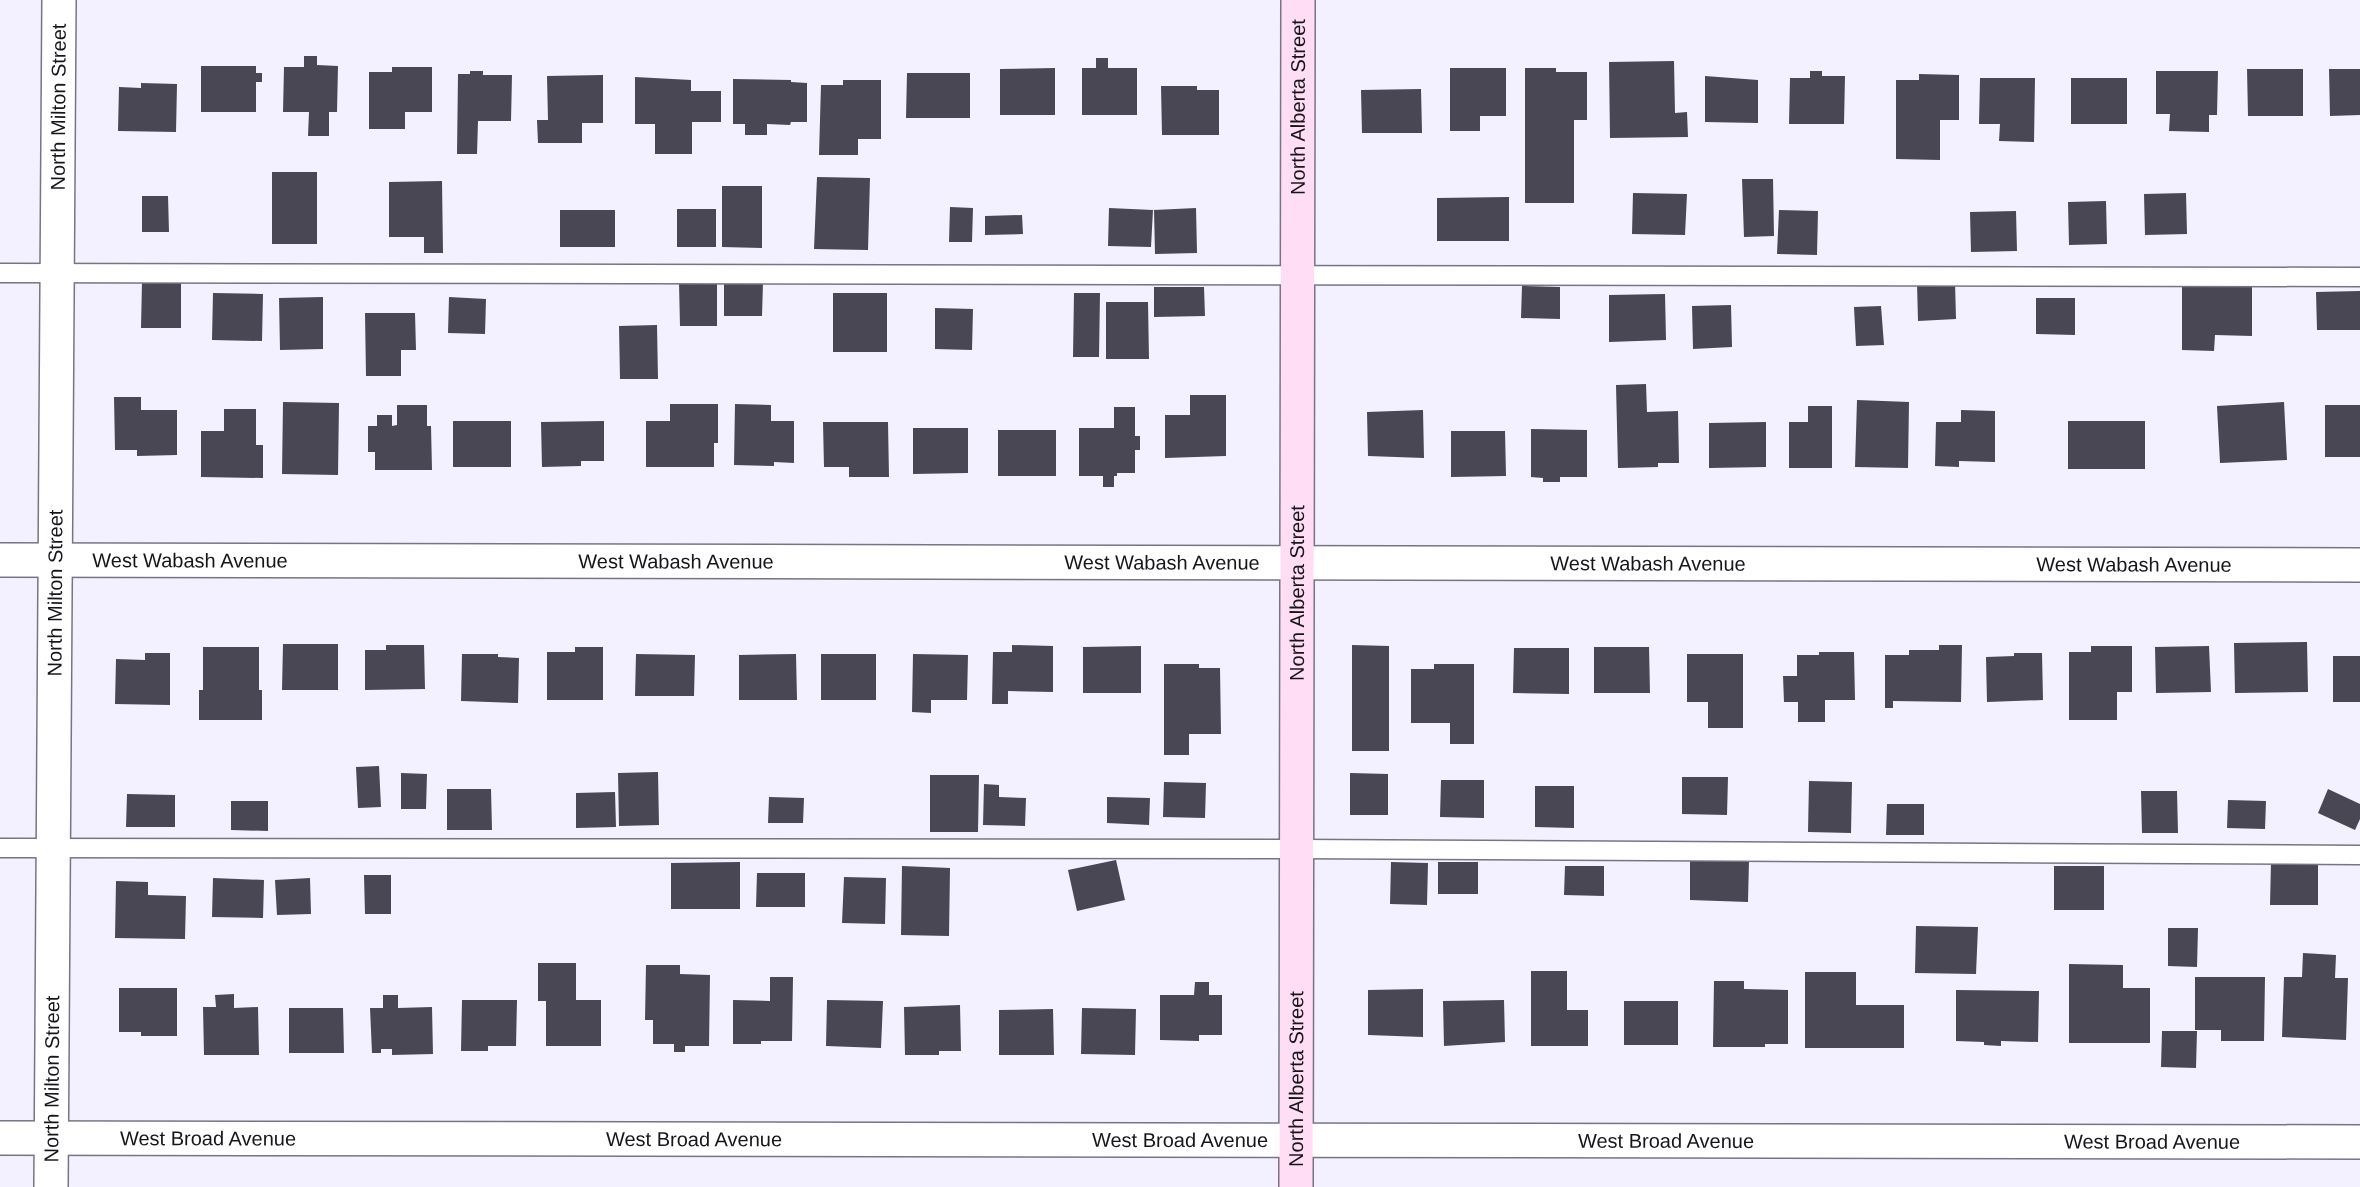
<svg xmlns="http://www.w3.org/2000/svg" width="2360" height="1187" font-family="Helvetica,sans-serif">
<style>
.building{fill:#484753}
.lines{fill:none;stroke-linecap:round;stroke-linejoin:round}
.service-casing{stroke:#787582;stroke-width:21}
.minor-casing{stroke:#787582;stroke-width:36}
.secondary-casing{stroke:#787582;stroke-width:36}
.service{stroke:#fff;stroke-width:18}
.minor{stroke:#fff;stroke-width:33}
.secondary{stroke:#feddf5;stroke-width:33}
.labels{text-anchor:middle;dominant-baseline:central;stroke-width:6;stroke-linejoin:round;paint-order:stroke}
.street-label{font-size:20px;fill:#16151a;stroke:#fff}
</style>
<rect width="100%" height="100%" fill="#f3f0ff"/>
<!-- building -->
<path class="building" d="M304 56H317V65L338 66 337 112H329V136H308L309 112H283L284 67H304Z
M1096 58H1108V68H1137V115H1082V68H1096Z
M1674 61 1675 113 1687 112 1688 137 1610 138 1609 62Z
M201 66H256V73H262V82H256V112H201Z
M392 67H432V112H405V129H369V72H392Z
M1055 68V115H1000V69Z
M1450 68H1506V116H1480V131H1450Z
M1525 68H1556V72H1587V120H1574V203H1525Z
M2247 69H2303V116H2248Z
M2329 69H2360V115L2330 116Z
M470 71H483V75H512L511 121H478L477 154H457L458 74H470Z
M1810 71H1822V76H1845L1844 124H1789L1790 78H1810Z
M2156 71H2218L2217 115H2209V132L2169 131 2170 114H2156Z
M907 73H970V118H906Z
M1919 74 1959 75V120H1940V160L1896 159V80H1919Z
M603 75V123H582V143H538L537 120H548L547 76Z
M1705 76 1758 80V123L1705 122Z
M635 77 691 80V91H721V122H692V154H655V124H635Z
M1980 78H2035L2034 142 1999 141 2000 124H1979Z
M2071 78H2127V124H2071Z
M733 79 791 80V82L807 83V122H791L790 125 767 124V135H745V124H733Z
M843 80H881V139H858V155H819L821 85H843Z
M141 83 177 84 176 132 118 131 119 87 141 88Z
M1161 86H1197V90H1219V135H1162Z
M1421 89 1422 133H1362L1361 90Z
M272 172H317V244H272Z
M817 177 870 178 868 250 814 249Z
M1742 179H1773L1774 236 1744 237Z
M442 181 443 253H424V237H389V182Z
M722 186H762V248L722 247Z
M1633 193 1687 194 1685 235 1632 234Z
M2186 193 2187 234 2145 235 2144 194Z
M142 196H168L169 232H142Z
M1509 197V241H1437V198Z
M2106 201 2107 244 2069 245 2068 202Z
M950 207 973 208 972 242H949Z
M1109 208 1153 210 1151 247 1108 246Z
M1196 208 1197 253 1155 254 1154 210Z
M677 209H716V247H677Z
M560 210H615V247H560Z
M1779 210 1818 211 1817 255 1777 254Z
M2016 211 2017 251 1971 252 1970 212Z
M1022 215 1023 234 985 235V216Z
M142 282 181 283V328H141Z
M1955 282 1956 319 1918 321 1917 283Z
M2182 282 2252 283V336L2215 335 2214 351 2182 350Z
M679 283H717V326H680Z
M724 283H763L762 316H724Z
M1522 286 1560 287V319L1521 318Z
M1154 287H1204L1205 316 1154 317Z
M2360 291V330H2317L2316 292Z
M213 293 263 294 262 341 212 340Z
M833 293H887V352H833Z
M1074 293H1100L1099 357H1073Z
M1665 294 1666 340 1609 342V295Z
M323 297V349L280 350 279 298Z
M449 297 486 299 485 334 448 333Z
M2036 298H2075V335L2036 334Z
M1106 302H1148L1149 359H1106Z
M1731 305 1732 347 1693 349 1692 306Z
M1881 306 1884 345 1856 346 1854 307Z
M935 308 973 309 972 350 935 349Z
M365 313H415L416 350H401V376H366Z
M657 325 658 379H620L619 326Z
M1646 384 1647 412 1678 411 1679 463H1658V467L1618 468 1616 385Z
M1190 395H1226V456L1165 458V415H1190Z
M114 397H141V410H177V455L137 456V450H115Z
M1857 400 1909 402 1908 468 1855 467Z
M283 402 339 403 338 475 282 474Z
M2284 402 2287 460 2220 463 2217 406Z
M670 404H718V443H714V467H646V421H670Z
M735 404 771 405V421H794V463L774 462V466L734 465Z
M397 405H427V426H431L432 470H375V452H368V426H377V415H392V426L397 425Z
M2325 405H2360V457H2325Z
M1808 406H1832V468H1789V422H1808Z
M1114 407H1135V436H1140V450H1135V473H1117V476H1114V487H1103V476H1079V428H1114Z
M224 409H256V445H263V478L201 477V431H224Z
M1423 410 1424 458 1368 456 1367 412Z
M1961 410 1995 411V462L1959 461V467L1935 466 1936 422H1961Z
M453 421H511V467H453Z
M604 421V461H581V466L542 467 541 422Z
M2068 421H2145V469H2068Z
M823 422H888L889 477H849V467H824Z
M1766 422V467L1709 468V423Z
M913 428H968V473L913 474Z
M1531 429 1587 430V477H1560V482H1543V478L1531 477Z
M998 430H1056V476H998Z
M1451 431H1505L1506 476 1451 477Z
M2307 642 2308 692 2235 693 2234 643Z
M283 644H338V690H282Z
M386 645H424L425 689 365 690V650H386Z
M1012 645 1053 646V692L1008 691V704H992L993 652H1012Z
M1352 645 1389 646V751H1352Z
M1939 645H1962L1961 702 1893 701V708H1885V655H1909V650H1939Z
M1141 646V693H1083V647Z
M2091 646H2132V692H2117V720H2069V652H2091Z
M2209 646 2211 692 2156 693 2155 647Z
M203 647H259V690H262V720H199V690H203Z
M575 647H603V700H547V652H575Z
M1594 647H1649L1650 693H1594Z
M1514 648H1569V694L1513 693Z
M1819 652H1854L1855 700H1825V722H1798V702H1784L1783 676H1797V655H1819Z
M145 653H170V705L115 704 116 659 145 660Z
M2014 653H2042L2043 700 1987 702 1986 657 2014 656Z
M462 654H498V657L519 658 518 703 461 701Z
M636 654 695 655 694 696H635Z
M796 654 797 700H739V655Z
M821 654H876V700H821Z
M913 654 968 655 967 700H931V713L912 712Z
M1687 654H1743V728H1708V702H1687Z
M2333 656H2360V702H2333Z
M1164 664H1199V668H1220L1221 734H1189V755H1164Z
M1434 664H1474V744H1450V723H1411V669H1434Z
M379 766 381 807 358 808 356 767Z
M658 772 659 825 619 826 618 773Z
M401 773 427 774 426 809H401Z
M1350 773 1388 774V815H1350Z
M930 775H979L978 832H930Z
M1682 777H1728L1727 815 1682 814Z
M1441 780H1484V818L1440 817Z
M1809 781 1852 782 1851 833 1808 832Z
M1164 782 1206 783 1205 818 1163 817Z
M984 784 999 785V797L1026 798 1025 826 983 825Z
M1535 786H1574V828L1535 827Z
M447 789H491L492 830H447Z
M2328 789 2360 804V819L2355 830 2318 813Z
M2141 791H2177L2178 833H2142Z
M615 792 616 827 576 828V793Z
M127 794 175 795V827H126Z
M769 797 804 798 803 823H768Z
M1107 797 1150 798 1149 825 1107 823Z
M2228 800 2266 801 2265 829 2227 828Z
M231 801H268V831L231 830Z
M1887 804H1924V835H1886Z
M1690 859 1749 860 1748 902 1690 900Z
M1116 860 1125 900 1077 911 1068 870Z
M740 862V909H671V863Z
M1391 862 1428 863 1427 905 1390 904Z
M1438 862H1478V894H1438Z
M2271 862 2318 863V905H2270Z
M902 866 950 868 949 936 901 935Z
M1565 866H1604V896L1564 895Z
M2054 866H2104V910H2054Z
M757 873H805V907H756Z
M364 875H391V914H365Z
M844 877 886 878 885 924 842 923Z
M213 878 264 880 263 918 212 917Z
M310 878 311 914 277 915 275 880Z
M116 881 148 882V895L186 896 185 939 115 938Z
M1916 926 1978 927 1976 974 1915 973Z
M2168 928H2198L2197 967 2168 966Z
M2303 953 2336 955 2335 978H2348L2346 1040 2282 1037 2284 977H2302Z
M538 963H576V1000H601V1046H546V1001H538Z
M2069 964 2123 965V988H2150V1043H2069Z
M646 965H680V974L710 975 709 1046H685V1052H674V1044H653V1020H645Z
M1531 971H1567V1010H1588V1046H1531Z
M1805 972H1856V1005H1904V1048H1805Z
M770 977H793L792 1041H761V1044H733V1000L770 1001Z
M2195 977H2265L2264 1041H2221V1030H2195Z
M1714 981H1744V989L1788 990V1044H1765V1047H1713Z
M1195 982H1209V995H1222V1035H1199V1041L1160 1040V995H1194Z
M119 988H177V1036H141V1032H119Z
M1423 989V1037L1368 1035V990Z
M1956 990 2039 991 2038 1042 2001 1041V1046L1984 1045V1042L1956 1041Z
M234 994V1008L258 1007 259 1055H204L203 1007H216L215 995Z
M383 995H398V1008L432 1007 433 1054 392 1055V1049H381V1053H372L370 1008H383Z
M462 1000H517L516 1046H488V1051H461Z
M827 1000 883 1001 881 1048 826 1046Z
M1504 1000 1505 1042 1444 1046 1443 1001Z
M1624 1001H1678V1045H1624Z
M960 1005 961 1051H939V1055H905L904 1007Z
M289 1008H343L344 1053H289Z
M1082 1008 1136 1009 1135 1055 1081 1054Z
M1053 1009 1054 1055H999V1010Z
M2162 1031H2197L2196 1068 2161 1067Z"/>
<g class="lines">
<!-- service casing -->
<g class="service-casing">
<path id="service" d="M0 273 2360 277
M0 848 1297 849 2360 855"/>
</g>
<!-- minor casing -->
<g class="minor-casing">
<g id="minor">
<path id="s1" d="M0 560 2360 565"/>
<path id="s2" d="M0 1138 2360 1142"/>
<path id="s3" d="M51 1187 59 0"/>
</g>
</g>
<!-- secondary casing -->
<g class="secondary-casing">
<g id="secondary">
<path id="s4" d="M1296 1187 1298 0"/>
</g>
</g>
<!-- service -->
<use href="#service" class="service"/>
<!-- minor -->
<use href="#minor" class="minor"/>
<!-- secondary -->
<use href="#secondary" class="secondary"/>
</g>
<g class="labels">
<!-- street labels -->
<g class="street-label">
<text stroke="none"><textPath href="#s3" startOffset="1080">North Milton Street</textPath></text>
<text stroke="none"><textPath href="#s4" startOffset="1080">North Alberta Street</textPath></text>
<text stroke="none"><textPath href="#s1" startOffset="190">West Wabash Avenue</textPath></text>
<text stroke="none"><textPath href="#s1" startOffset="676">West Wabash Avenue</textPath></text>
<text stroke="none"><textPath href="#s1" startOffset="1162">West Wabash Avenue</textPath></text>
<text stroke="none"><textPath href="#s1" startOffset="1648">West Wabash Avenue</textPath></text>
<text stroke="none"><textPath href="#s1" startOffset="2134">West Wabash Avenue</textPath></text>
<text stroke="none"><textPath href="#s3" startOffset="594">North Milton Street</textPath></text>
<text stroke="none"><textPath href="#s4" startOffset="594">North Alberta Street</textPath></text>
<text stroke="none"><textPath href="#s3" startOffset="108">North Milton Street</textPath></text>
<text stroke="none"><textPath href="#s4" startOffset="108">North Alberta Street</textPath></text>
<text stroke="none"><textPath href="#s2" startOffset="208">West Broad Avenue</textPath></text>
<text stroke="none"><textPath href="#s2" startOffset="694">West Broad Avenue</textPath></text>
<text stroke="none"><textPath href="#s2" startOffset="1180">West Broad Avenue</textPath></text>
<text stroke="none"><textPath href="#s2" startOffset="1666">West Broad Avenue</textPath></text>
<text stroke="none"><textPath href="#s2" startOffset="2152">West Broad Avenue</textPath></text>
</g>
</g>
</svg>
